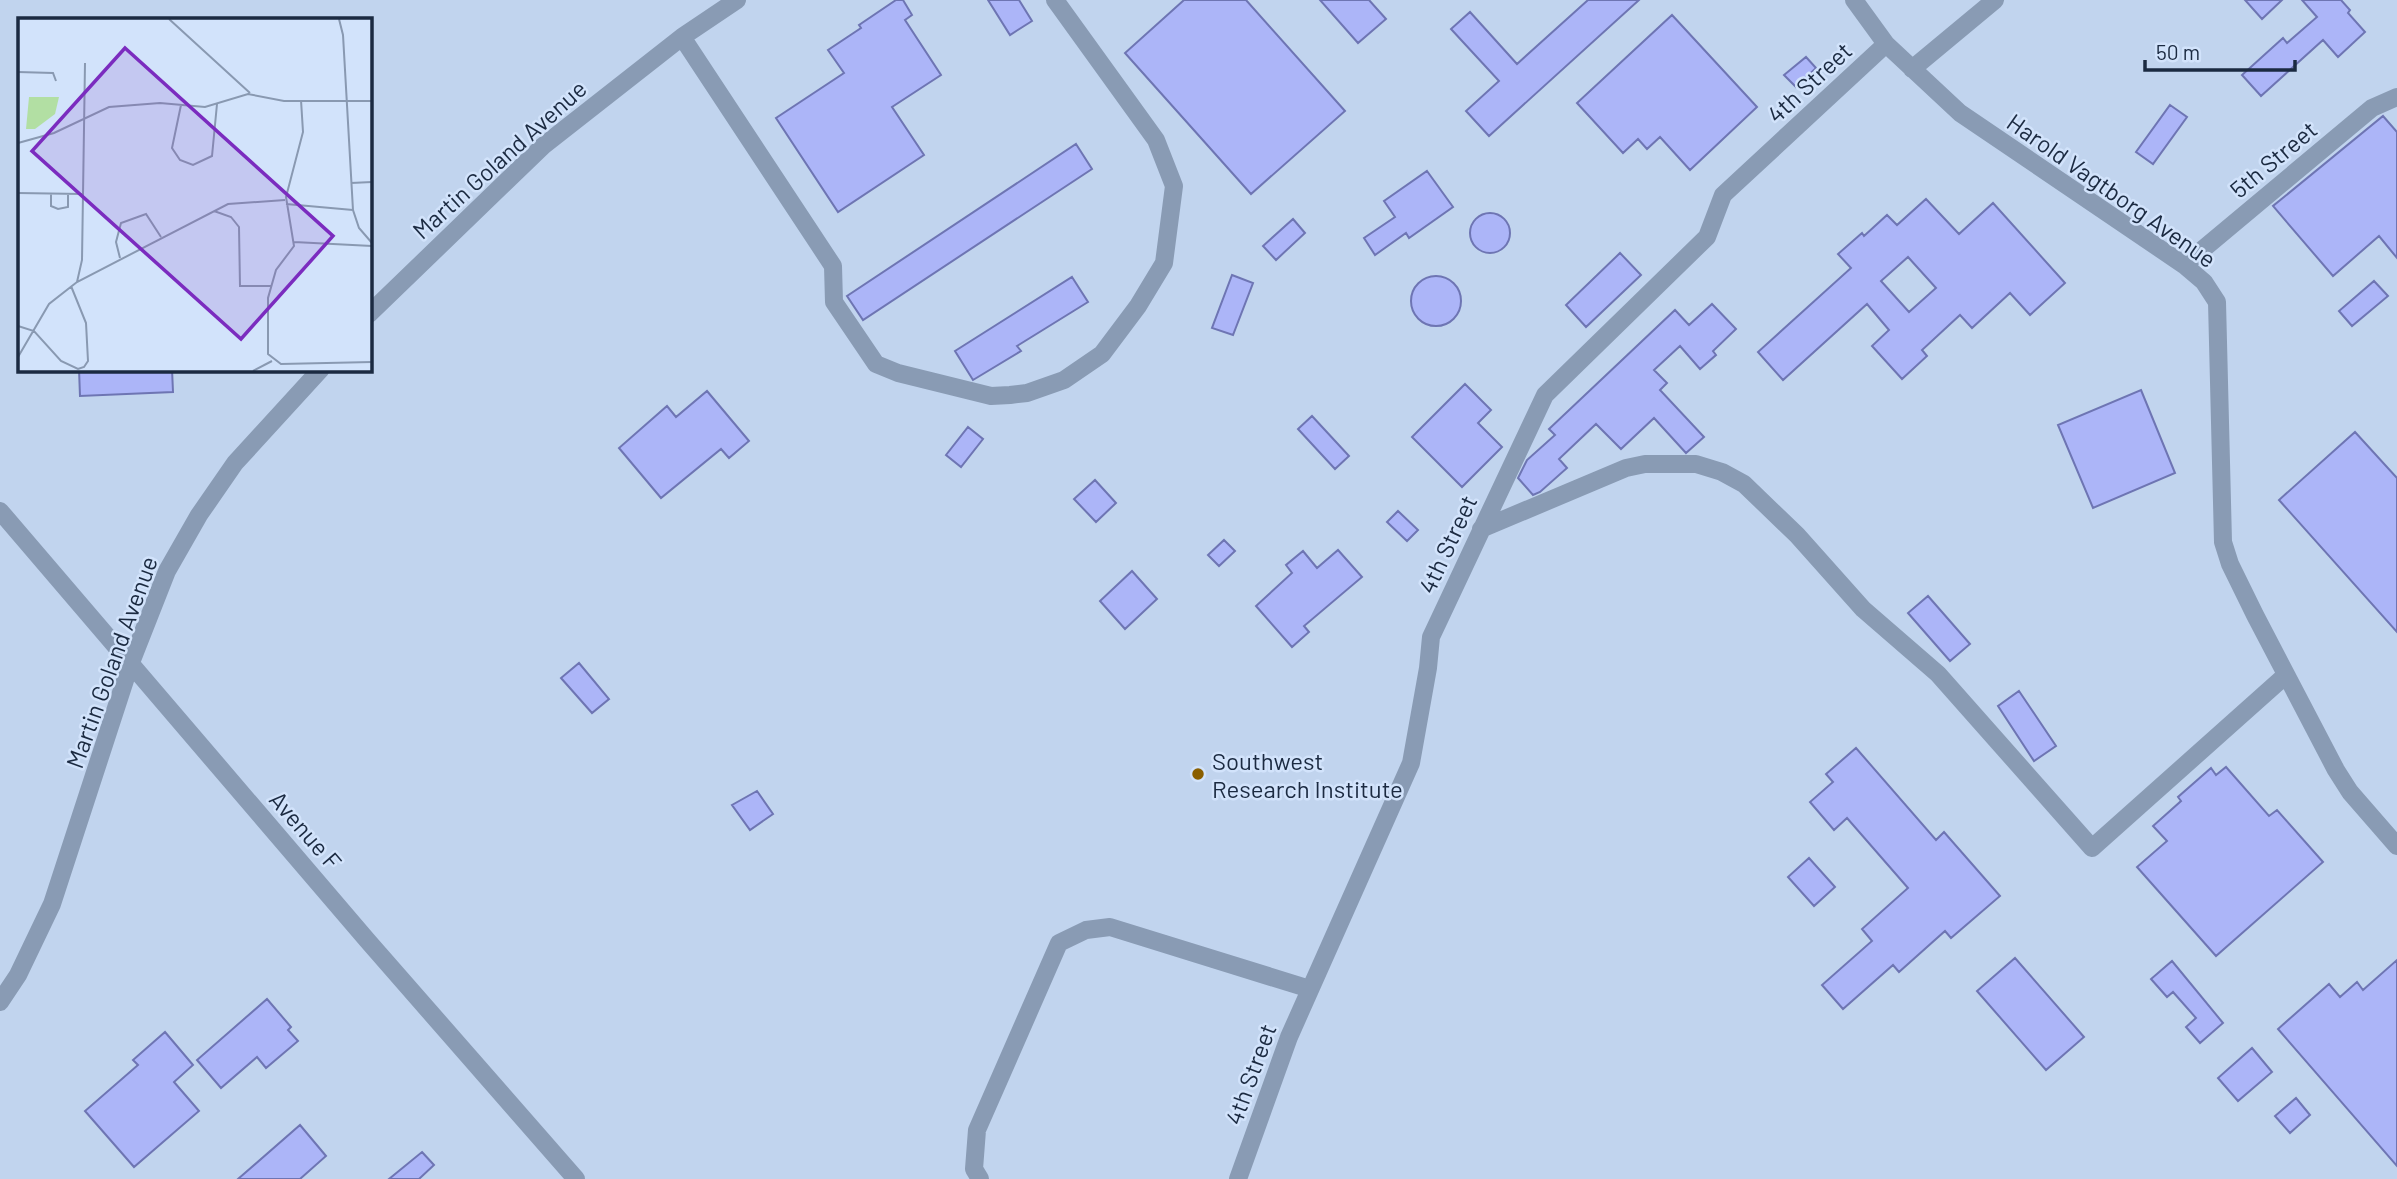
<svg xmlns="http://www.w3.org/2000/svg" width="2397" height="1179" font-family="Barlow,sans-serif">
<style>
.built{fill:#c1d4ee;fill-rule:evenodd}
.building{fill:#acb5f8;stroke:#6e75b3;stroke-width:2;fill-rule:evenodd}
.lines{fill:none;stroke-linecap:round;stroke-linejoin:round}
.minor{stroke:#899bb4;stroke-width:18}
.poi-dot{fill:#8a5f00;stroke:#d2e3fb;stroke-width:2.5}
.labels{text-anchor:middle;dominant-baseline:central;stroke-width:5;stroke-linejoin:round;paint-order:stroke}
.street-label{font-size:24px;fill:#1b2a41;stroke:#d2e3fb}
.poi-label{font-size:24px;fill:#1b2a41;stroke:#d2e3fb;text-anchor:start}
.inset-road{fill:none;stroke:#8999b1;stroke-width:2}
.view{fill:#7b2cbf;fill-opacity:0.15;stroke:#7b2cbf;stroke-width:3.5}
.inset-edge{fill:none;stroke:#1b2a41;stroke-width:3.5}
</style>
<rect width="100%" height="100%" fill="#d2e3fb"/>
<!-- built -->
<path class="built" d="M0 0H2397V1179H0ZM19 19H369V369H19Z"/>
<!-- building -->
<path class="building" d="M896 0H903L912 15 905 20 941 75 892 107 924 155 838 212 776 118 844 73 828 50 861 28 859 25Z
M988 0H1019L1032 21 1010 35Z
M1184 0H1246L1345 111 1251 194 1125 53Z
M1320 0H1369L1386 19 1358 43Z
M1588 0H1639L1489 136 1466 111 1499 81 1451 29 1470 12 1517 64Z
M2245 0H2282L2262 19Z
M2302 0H2341L2350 10 2348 13 2365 32 2338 57 2323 40 2261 96 2242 75 2283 38 2287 43 2317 17Z
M1672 15 1757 107 1690 170 1660 137 1647 149 1638 139 1623 153 1577 103Z
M1806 57 1816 68 1796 87 1784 75Z
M2170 105 2187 117 2153 164 2136 152Z
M2383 116 2397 132V258L2379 236 2333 276 2273 206Z
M1076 144 1092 169 863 320 847 296Z
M1427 171 1453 207 1409 238 1406 233 1375 255 1364 238 1395 217 1384 201Z
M1926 199 1959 234 1993 203 2065 283 2030 315 2010 293 1972 328 1960 315 1922 350 1927 356 1902 379 1872 346 1889 330 1867 304 1783 380 1758 352 1851 268 1838 254 1862 233 1864 236 1887 215 1897 225ZM1908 257 1936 288 1909 312 1881 281Z
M1470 233a20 20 0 1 1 40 0a20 20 0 1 1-40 0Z
M1293 219 1305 233 1276 260 1263 246Z
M1620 253 1641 275 1586 327 1566 305Z
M1232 275 1253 283 1233 335 1212 328Z
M1411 301a25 25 0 1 1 50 0a25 25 0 1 1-50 0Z
M1072 277 1088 302 1017 346 1021 351 973 380 955 351Z
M2374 281 2388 296 2352 326 2339 311Z
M1712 304 1736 329 1713 351 1716 355 1700 369 1680 346 1654 370 1667 383 1660 390 1704 437 1686 453 1654 418 1621 449 1596 424 1559 459 1567 468 1540 492 1533 495 1518 478 1527 460 1555 435 1549 429 1675 310 1689 325Z
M79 369H172L173 392 80 396Z
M1465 384 1491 410 1478 423 1502 447 1462 487 1412 437Z
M2141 390 2175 473 2093 508 2058 425Z
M707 391 749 441 729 458 721 449 661 498 619 448 667 406 676 417Z
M1312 416 1349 456 1335 469 1298 429Z
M968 427 983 439 961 467 946 455Z
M2355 432 2397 478V632L2279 500Z
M1095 480 1116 503 1096 522 1074 499Z
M1398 511 1418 530 1407 541 1387 522Z
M1224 540 1235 551 1219 566 1208 555Z
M1338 550 1362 577 1304 626 1309 632 1292 647 1256 606 1292 573 1286 565 1303 551 1317 568Z
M1132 571 1157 599 1125 629 1100 601Z
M1928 596 1970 644 1950 661 1908 613Z
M579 663 609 699 592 713 561 678Z
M2019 691 2056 746 2034 761 1998 706Z
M1856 748 1936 840 1944 832 2000 896 1951 938 1945 931 1899 972 1893 965 1843 1009 1822 985 1872 941 1862 929 1908 888 1847 818 1834 830 1810 802 1833 782 1826 774Z
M2226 767 2269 816 2277 810 2323 862 2216 956 2137 867 2167 841 2153 826 2181 801 2178 797 2211 768 2216 775Z
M757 791 773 814 750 830 732 805Z
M1809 858 1835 887 1814 906 1788 877Z
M2015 958 2084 1037 2046 1070 1977 991Z
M2397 960V1166L2278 1029 2329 984 2340 997 2357 982 2363 990Z
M2172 961 2223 1023 2200 1043 2186 1027 2196 1018 2173 992 2167 997 2151 979Z
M267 999 291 1027 288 1030 298 1041 266 1068 257 1057 221 1088 197 1060Z
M165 1032 193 1065 174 1082 199 1111 134 1167 85 1111 138 1065 133 1060Z
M2252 1048 2272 1072 2238 1101 2218 1078Z
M2296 1098 2310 1115 2290 1133 2275 1116Z
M300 1125 326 1156 300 1179H238Z
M422 1152 434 1165 419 1179H389Z"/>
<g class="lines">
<!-- minor -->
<path class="minor" d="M1854 0 1886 44 1960 113 2184 265 2204 282 2217 302 2223 542 2230 564 2255 615 2336 770 2350 792 2397 846
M682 37 833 266 834 302 876 364 898 373 991 396 1010 395 1027 393 1064 380 1102 354 1138 306 1164 263 1174 186 1156 140 1055 0
M1912 69 1995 0
M2184 265 2372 108 2397 97
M369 314 543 146 682 37 737 0
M0 511 367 940 576 1179
M1481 529 1626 468 1645 464H1696L1722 472 1744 484 1797 535 1863 609 1938 674 2092 848 2286 675
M0 1002 18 975 52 904 130 665 167 571 199 515 235 463 321 369
M980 1179 974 1169 977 1130 1059 943 1086 930 1110 927 1310 989
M1238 1179 1289 1037 1411 763 1428 668 1431 637 1545 395 1707 237 1723 195 1886 44"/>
</g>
<!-- markers -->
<circle class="poi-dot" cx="1198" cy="774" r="7"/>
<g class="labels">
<!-- street labels -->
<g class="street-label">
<text transform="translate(1809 82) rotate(-43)">4th Street</text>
<text transform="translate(499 159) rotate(-42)">Martin Goland Avenue</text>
<text transform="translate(2273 159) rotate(-40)">5th Street</text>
<text transform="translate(2112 190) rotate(35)">Harold Vagtborg Avenue</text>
<text transform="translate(1447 544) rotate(-65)">4th Street</text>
<text transform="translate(111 662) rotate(-70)">Martin Goland Avenue</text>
<text transform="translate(306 830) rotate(49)">Avenue F</text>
<text transform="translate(1250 1074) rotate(-70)">4th Street</text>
</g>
<!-- poi labels -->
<g class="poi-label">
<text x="1212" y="760">Southwest<tspan x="1212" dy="28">Research Institute</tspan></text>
</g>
</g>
<!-- overview -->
<g transform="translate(18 18)">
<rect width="354" height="354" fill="#d2e3fb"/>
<path d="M11 79H41L37 96 17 111H8Z" fill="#b2dfa3"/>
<path class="inset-road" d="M151 1 232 75M321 1 325 17 335 192 341 210 354 225M0 54 35 55 38 63M283 82 285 114 268 179 276 228 258 252 250 280V336L263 346 354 344M163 87 154 130 162 142 175 147 194 138 199 86M0 125 36 115 91 89 142 85 187 89 230 76 266 83H354M333 165 354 164M0 175 64 176M33 176V188L40 191 50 189V176M268 186 335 192M196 193 213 199 221 209 222 268H253M276 224 354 228M102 240 98 224 103 205 128 196 143 219M59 264 64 242 67 45M0 308 16 313 43 343 60 351 66 349 70 343 68 305 53 268M0 339 31 286 59 264 210 186 267 182M235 353 254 343"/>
<path class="view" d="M107 30 315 218 223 321 14 133Z"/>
<rect width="354" height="354" class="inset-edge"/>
</g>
<!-- scale -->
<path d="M2145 60v10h150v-10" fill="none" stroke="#1b2a41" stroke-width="3.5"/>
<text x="2156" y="60" font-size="21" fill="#1b2a41" stroke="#d2e3fb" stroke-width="5" paint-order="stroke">50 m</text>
</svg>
